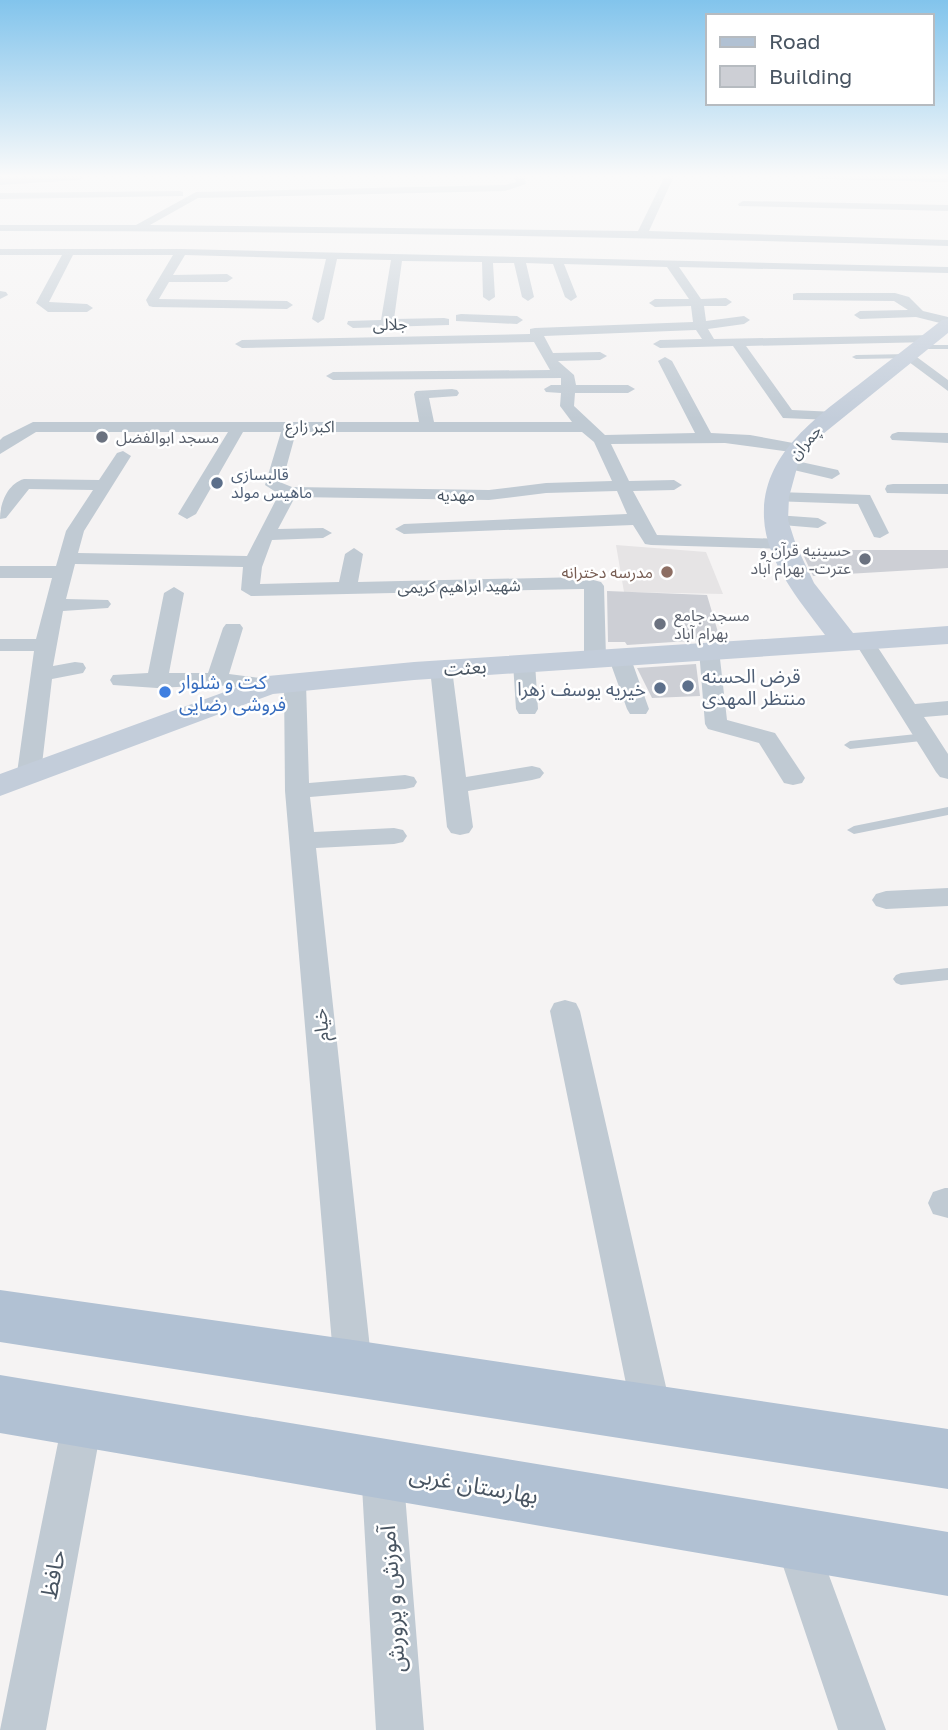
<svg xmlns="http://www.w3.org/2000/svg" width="948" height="1730" font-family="'Golos Text','Noto Sans Arabic',sans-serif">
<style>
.education{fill:#e6e4e5}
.building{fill:#cdcfd5}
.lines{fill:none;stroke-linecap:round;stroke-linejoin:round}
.lane{fill:#c0cad3;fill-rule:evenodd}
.street{fill:#c0cad3;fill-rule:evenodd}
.secondary{fill:#c3cdda;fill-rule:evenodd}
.primary{fill:#b1c1d3;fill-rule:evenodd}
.worship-dot{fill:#6b7280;stroke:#fff;stroke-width:2.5}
.service-dot{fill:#5c6f8a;stroke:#fff;stroke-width:2.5}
.education-dot{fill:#8d6e63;stroke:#fff;stroke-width:2.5}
.shop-dot{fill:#3f7fe0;stroke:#fff;stroke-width:2.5}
.labels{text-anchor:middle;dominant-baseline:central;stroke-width:5;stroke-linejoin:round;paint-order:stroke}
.far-street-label{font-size:16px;fill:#495562;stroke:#fff}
.far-worship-label{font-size:16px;fill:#5b616d;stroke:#fff;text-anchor:start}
.far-service-label{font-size:16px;fill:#4e5e75;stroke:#fff;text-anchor:start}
.far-education-label{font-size:16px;fill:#785e54;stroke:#fff;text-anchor:end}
.street-label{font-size:19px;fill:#495562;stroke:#fff}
.service-label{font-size:19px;fill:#4e5e75;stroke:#fff;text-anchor:start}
.shop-label{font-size:19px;fill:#366cbe;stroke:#fff;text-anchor:start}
.near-street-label{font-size:23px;fill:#495562;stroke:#fff}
</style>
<rect width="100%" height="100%" fill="#f5f3f3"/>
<!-- education -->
<path class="education" d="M616 545 706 552 723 594 624 592Z"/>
<!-- building -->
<path class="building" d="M801 550H948V568L813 576Z
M607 591 707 595 720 639 627 645 625 642H608Z
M696 664 700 696 652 698 637 668Z"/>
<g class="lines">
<!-- lane -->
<path class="lane" d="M920 345H948V349H917Z
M910 354H913V358L856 359 852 357 856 355Z
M926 733 930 734 932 737 930 740 850 749 844 745 850 741Z
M948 807V815L854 834 847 830 854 826Z
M948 968V980L901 985 896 983 893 979 896 975 901 973Z"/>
<!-- street -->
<path class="street" d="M514 176H524L526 184 505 191 198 198 150 225 638 231 665 176H674L649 231 948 240V246C632 237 316 231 0 231V225H136L196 192 505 185 516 182Z
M813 176H948V182L817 179Z
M180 191 183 192V196L0 199V193Z
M743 201 948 205V211L739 206 738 204Z
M0 249H181L948 267V273L679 267 701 299 726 298 732 302 726 306H704L706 321 744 316 750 320 744 324 708 329 714 339 936 335V341L931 342 746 346 792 410 836 412 839 415 831 420 783 418 733 346 660 348 653 344 660 340 702 339 696 330 544 336 553 353 600 352 607 356 600 360 558 361 574 375 576 385H628L635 389 628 393H575L574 406 605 435 695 433 658 361 665 357 672 361 711 433 750 435 804 445 806 448 798 453 725 443 611 444 629 481 674 480 682 485 674 490 633 491 657 535 783 539 792 545 789 549 651 545 645 544 633 525 404 534 395 529 404 524 627 514 617 491 546 493 489 500 295 497 278 529 323 528 332 533 323 538 272 540 262 567 260 584 339 582 345 554 354 548 363 554 358 582 582 577 601 582 604 586 606 658 602 662H588L584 658V589H582L251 596 241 590 243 567 75 564 66 599 108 600 111 604 108 608 63 611 53 666 75 662 83 663 86 668 83 673 52 679 41 773 37 778 29 780 21 778 17 773 34 651H0V639H36L52 578H0V566H56L66 531 93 490 29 489 6 518 0 519C0 504 7 484 24 479L99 480 117 453 123 451 131 456 84 531 78 553 247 556 279 494 265 485 281 432H243L196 514 187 519 178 514 228 432H36L0 454V440L3 437 33 422H419L414 394 416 391 452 389 457 390 459 393 457 396 429 398 434 422H572L560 406 561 393 546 392 544 389 551 385H561V378L333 380 326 376 333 372 550 370 534 342 242 348 235 344 242 340 530 334V329L535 328 693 322 691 306 655 307 649 303 655 299H689L667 267 564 264 577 297 571 301 565 297 553 264 526 263 534 297 528 301 522 297 514 263H493L495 297 489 301 483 297 482 262 402 261 394 319 444 318 449 319V325L353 328 347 324 348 321 381 320 391 260 337 259 324 319 318 323 312 319 326 259 185 255 173 275 227 274 233 278 227 282H169L159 299 287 301 293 305 287 309 153 307 149 306 146 300 173 255H73L49 302 87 304 93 308 87 312H48L36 303 62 255H0ZM296 432H582L594 442 612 481 546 483 489 490 292 487 282 483Z
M0 291 6 292 8 295 0 299Z
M797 293H895L909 297 923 311 948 317V325L916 317 860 319 854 315 860 311 908 310 894 301 793 300V294Z
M461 314 517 316 523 320 517 324 456 321V315Z
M910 352 948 380V391L905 359V353Z
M898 432 948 433V443L892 440 890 437 892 434Z
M787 459 838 470 840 474 832 479 781 467 779 464Z
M893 484H948V494L887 493 885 489 887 485Z
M777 492 870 495 889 533 880 538 874 537 858 504 771 501 768 497Z
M776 515 818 518 827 523 818 528 770 524 767 520 770 516Z
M174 587 184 593 169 673H208L223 628 226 624H240L243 628 229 674 276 680 279 685 276 690 268 692 217 685 157 688 113 685 110 680 113 675 148 673 164 593Z
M864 635 871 637 915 704 948 701V715L924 717 948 754V779L940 777 936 772 854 641 857 637Z
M709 644 716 646 719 650 727 720 775 733 805 778 802 783 793 785 784 783 759 743 708 729 705 724 699 650 702 646Z
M619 650 626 652 630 656 649 709 646 714H630L627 709 608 656 612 652Z
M524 657 532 658 535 663 538 709 535 714H519L516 709 513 663 516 658Z
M441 663 449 664 452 669 466 777 532 766 540 768 544 773 540 778 532 780 468 791 473 827 469 833 460 835 451 833 447 827 430 669 433 664Z
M295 676 303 678 306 683 309 783 405 775 414 777 417 782 414 787 405 789 310 797 314 832 394 828 403 830 407 836 403 842 394 844 316 848 372 1367 367 1380 353 1386 339 1380 334 1367 285 791 284 683 287 678Z
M948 888V906L886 909 876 906 872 900 876 894 886 891Z
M565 1000 576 1003 580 1011 672 1413 666 1427 652 1433 638 1427 632 1413 550 1011 554 1003Z
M945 1188H948V1218L933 1214 928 1203 933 1192Z
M83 1398 97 1404 103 1418 46 1730H0L63 1418 69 1404Z
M382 1448 397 1454 403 1469 424 1730H376L361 1469 367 1454Z
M795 1518 810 1524 886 1730H838L774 1539 780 1524Z"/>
<!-- secondary -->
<path class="secondary" d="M85 176 79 180 0 185V177Z
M942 176H948V182L943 181Z
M948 319V333L818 438 798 464 789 497 788 520 796 545 814 583 853 633 948 626V644L414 680 273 694 0 796V774L268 676 414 662 825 635C800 601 766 562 764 518 761 454 817 417 862 382 888 362 915 341 942 320Z"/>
<!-- primary -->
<path class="primary" d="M0 1290 353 1340 948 1429V1489L0 1342Z
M0 1375 948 1532V1596L0 1433Z"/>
</g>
<!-- sky -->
<linearGradient id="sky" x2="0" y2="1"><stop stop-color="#82c4ec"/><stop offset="0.42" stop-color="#fafafa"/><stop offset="1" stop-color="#fafafa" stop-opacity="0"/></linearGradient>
<rect width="948" height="419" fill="url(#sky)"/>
<!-- markers -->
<g class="worship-dot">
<circle cx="102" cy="437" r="7"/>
<circle cx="865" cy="559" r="7"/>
<circle cx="660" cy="624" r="7"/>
</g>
<g class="service-dot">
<circle cx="217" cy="483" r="7"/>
<circle cx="688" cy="686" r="7"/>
<circle cx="660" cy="688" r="7"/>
</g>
<circle class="education-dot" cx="667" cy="572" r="7"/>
<circle class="shop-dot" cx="165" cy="692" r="7"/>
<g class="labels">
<!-- far-street labels -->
<g class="far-street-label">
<text transform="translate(390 324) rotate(-1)">جلالی</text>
<text transform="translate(310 426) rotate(1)">اکبر زارع</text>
<text transform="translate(805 442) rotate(-49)">چمران</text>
<text x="456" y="495">مهدیه</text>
<text transform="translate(459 586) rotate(-1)">شهید ابراهیم کریمی</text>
</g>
<!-- far-worship labels -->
<g class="far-worship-label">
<text x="116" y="437">مسجد ابوالفضل</text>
<text x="851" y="550" text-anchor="end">حسینیه قرآن و<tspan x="851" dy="18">عترت- بهرام آباد</tspan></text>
<text x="674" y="615">مسجد جامع<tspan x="674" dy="18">بهرام آباد</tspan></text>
</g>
<!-- far-service labels -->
<g class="far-service-label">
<text x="231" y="474">قالبسازی<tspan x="231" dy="18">ماهیس مولد</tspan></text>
</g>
<!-- far-education labels -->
<g class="far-education-label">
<text x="653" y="572">مدرسه دخترانه</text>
</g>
<!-- street labels -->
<g class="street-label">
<text transform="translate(465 667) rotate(-4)">بعثت</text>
<text transform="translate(320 1025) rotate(-96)">خیام</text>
</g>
<!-- service labels -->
<g class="service-label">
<text x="702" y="675">قرض الحسنه<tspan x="702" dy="22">منتظر المهدی</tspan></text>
<text x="646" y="688" text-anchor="end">خیریه یوسف زهرا</text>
</g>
<!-- shop labels -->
<g class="shop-label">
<text x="179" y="681">کت و شلوار<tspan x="179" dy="22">فروشی رضایی</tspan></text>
</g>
<!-- near-street labels -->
<g class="near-street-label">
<text transform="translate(474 1484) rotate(10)">بهارستان غربی</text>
<text transform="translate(52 1574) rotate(-79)">حافظ</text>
<text transform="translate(391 1599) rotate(-94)">آموزش و پرورش</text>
</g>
</g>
<!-- legend -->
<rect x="706" y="14" width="228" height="91" fill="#ffffff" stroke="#b6bbc0" stroke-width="2"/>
<rect x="720" y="37" width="35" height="10" fill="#b1c1d3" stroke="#b6bbc0" stroke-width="2"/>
<text x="769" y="49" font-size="21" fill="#495562">Road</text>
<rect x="720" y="66" width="35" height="21" fill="#cdcfd5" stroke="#b6bbc0" stroke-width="2"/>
<text x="769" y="84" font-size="21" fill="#495562">Building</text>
</svg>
